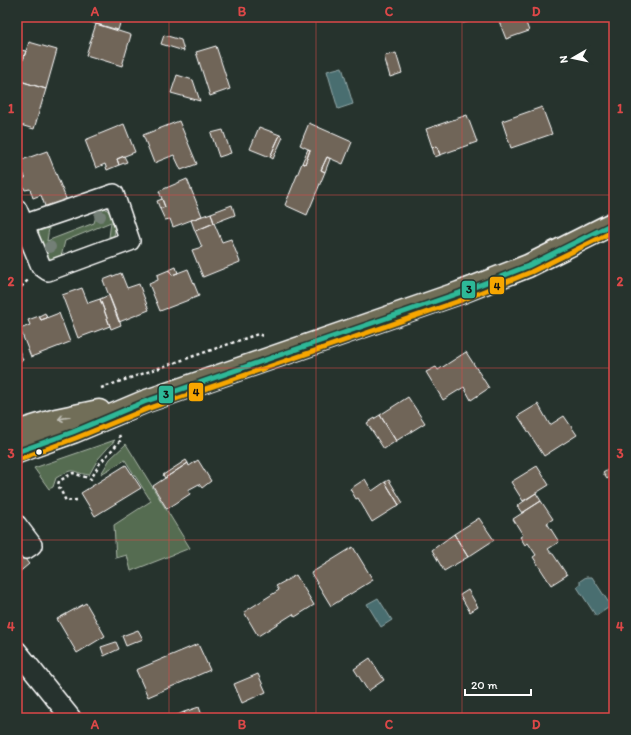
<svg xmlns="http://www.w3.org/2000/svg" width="631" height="735" font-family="Itim,sans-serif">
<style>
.green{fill:#556c51;stroke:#aab6a8}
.water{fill:#4a6e70;stroke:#92a8a9}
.building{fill:#706559;stroke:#fff}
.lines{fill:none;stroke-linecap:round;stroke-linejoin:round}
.street-casing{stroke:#fff;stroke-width:22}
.primary-casing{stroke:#fff;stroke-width:25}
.path{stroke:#fff;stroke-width:2.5;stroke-dasharray:3 3;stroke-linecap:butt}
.street{stroke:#26332d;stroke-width:19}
.primary{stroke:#716e59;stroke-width:22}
.bus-1-casing{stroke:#26332d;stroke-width:8}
.bus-2-casing{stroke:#26332d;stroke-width:8}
.bus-1{stroke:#2db898;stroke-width:5}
.bus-2{stroke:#f7a600;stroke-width:5}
.tree{fill:#737f76}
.oneway{stroke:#bfbeb4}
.grid{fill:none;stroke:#dc4848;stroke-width:1;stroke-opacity:0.55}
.bus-dot{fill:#fff;stroke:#26332d;stroke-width:1.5}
.line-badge{stroke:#26332d;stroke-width:1.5}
.pale-badge-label{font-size:11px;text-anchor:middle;font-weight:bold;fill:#111}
.neatline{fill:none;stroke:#dc4848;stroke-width:1.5}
.grid-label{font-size:13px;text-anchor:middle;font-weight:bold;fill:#dc4848}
</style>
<rect width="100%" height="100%" fill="#26332d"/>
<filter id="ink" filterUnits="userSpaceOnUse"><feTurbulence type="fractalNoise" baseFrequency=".025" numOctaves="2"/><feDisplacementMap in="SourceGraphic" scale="8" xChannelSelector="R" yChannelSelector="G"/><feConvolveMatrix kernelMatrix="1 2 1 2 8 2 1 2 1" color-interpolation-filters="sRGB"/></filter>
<g filter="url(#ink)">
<!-- green -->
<path class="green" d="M102 206C112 211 117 226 114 236L109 237 111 222 65 241 61 257 51 260 44 259 36 238 39 231 49 228 47 241 94 223 98 209Z
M115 440 98 459 89 475C69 472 77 466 56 478L53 487 49 489 34 468Z
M126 444 190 548 131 571 127 555 116 558 114 525 151 501 125 460 101 474 110 459Z"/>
<!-- water -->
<path class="water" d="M342 67 353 104 338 109 327 71Z
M586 577H592L611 606 596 616 577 587 580 585V581Z
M378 598 392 620 381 627 367 604Z"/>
<!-- building -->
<path class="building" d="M92 17H122L118 30 90 22Z
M461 17H470L471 21 463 23Z
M509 17H524L529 31 506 39 499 21Z
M96 24 131 35 122 66 86 55Z
M164 35 181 40 184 51 161 44Z
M29 42 57 50 46 89 17 80 20 72 17 71 18 58 23 60Z
M216 46 230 89 210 96 196 52Z
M20 50 26 51 23 60 18 58Z
M396 53 402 73 390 77 384 56Z
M177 75 193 80 200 101 171 93Z
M17 80 46 89 34 129 17 124Z
M542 107 552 134 511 148 502 121Z
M467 115 477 142 440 155 437 146 432 147 426 129Z
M179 121 197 164 181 170 174 155 154 163 143 135Z
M309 123 352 142 343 164 327 157 321 170 325 172 307 215 285 205 302 163 305 164 310 150 300 145Z
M124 124 135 152 117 159 119 165 107 170 105 164 96 168 85 140Z
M259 127 280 135 270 157 250 149Z
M223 130 231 153 219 157 211 133Z
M280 135 283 137 273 159 270 157Z
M437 146 440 155 435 157 432 147Z
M308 149 310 150 305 164 302 163Z
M47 151 67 201 46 209 41 195 33 198 30 189 25 190 20 180 25 178 19 161Z
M124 156 127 162 119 165 117 159Z
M327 157 330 159 325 172 321 170Z
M22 170 25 178 20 180 17 172Z
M187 179 202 216 173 227 170 219 165 220 160 209 165 207 159 191Z
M162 199 165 207 160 209 157 201Z
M232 205 235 215 214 223 211 213Z
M211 213 214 223 195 231 191 220Z
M214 223 222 242 231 239 240 262 203 277 192 250 202 247 195 231Z
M176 267 178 273 172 275 169 270Z
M188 269 199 296 160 311 149 284 158 280 157 275 169 270 172 275Z
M121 273 127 288 139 284 149 310 119 322 103 280Z
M82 288 88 303 100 299 110 326 78 338 62 295Z
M109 295 121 325 111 329 100 299Z
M45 313 47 318 41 320 39 316Z
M59 313 70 342 31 357 20 329 30 325 28 320 39 316 41 320Z
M17 345 23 360 17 363Z
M466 352 489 388 471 400 464 387 443 400 426 372 436 367 438 370Z
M408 397 425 423 396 441 380 415Z
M538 404 550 425 564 416 577 435 544 456 518 416Z
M380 415 396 441 384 449 367 423Z
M186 460 188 463 165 478 163 475Z
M198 460 211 481 202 488 199 484 188 490 190 494 167 509 153 486 188 463 189 466Z
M126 465 141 488 95 516 81 493Z
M537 466 549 485 523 501 511 482Z
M609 469 613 475 607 479 603 473Z
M365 479 372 491 385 482 399 505 372 522 358 498 356 499 350 489Z
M389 480 403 503 399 505 385 482Z
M536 493 541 501 522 513 517 506Z
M541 501 553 519 547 523 559 542 548 549 552 554H553L567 575 551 585 533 557 536 555 528 543 525 545 520 537 523 535 513 519Z
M479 518 494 540 468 557 454 534Z
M454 534 468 557 444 571 432 550Z
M17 538 21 554 29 564 17 574Z
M353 547 373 580 331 606 311 573Z
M296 575 314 605 295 617 293 614 258 636 244 612 279 590 276 586Z
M468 590 478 607 470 612 460 595Z
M86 603 105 636 77 653 57 619Z
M138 630 143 639 126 646 122 636Z
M116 642 119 649 104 656 101 647Z
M198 644 210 670 148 697 136 670Z
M370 658 384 680 368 691 354 669Z
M258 674 266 692 242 703 234 684Z
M199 707 203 718H187L184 712Z
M184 712 187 718H171Z"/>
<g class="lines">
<!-- street casing -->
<g class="street-casing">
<path id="street" d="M17 209 41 266 48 271 130 241 114 194 23 225
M17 525 32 545 26 549 17 538
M17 651 71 718"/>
</g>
<!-- primary casing -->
<g class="primary-casing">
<path id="primary" d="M17 432 56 420 99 411
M17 452 73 432 144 402 459 293 528 266 614 223"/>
</g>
<!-- path -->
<path class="path" d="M17 291 28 280
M101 388 258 334 263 336
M77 500 66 501 58 485 59 481 73 473 91 479 100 463 121 440 119 435"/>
<!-- street -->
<use href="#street" class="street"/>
<!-- primary -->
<use href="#primary" class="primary"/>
<!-- bus-1 casing -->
<g class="bus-1-casing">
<path id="bus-1" d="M17 452 73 432 144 402 459 293 528 266 614 223"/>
</g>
<!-- bus-2 casing -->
<g class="bus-2-casing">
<path id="bus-2" d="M19 459 76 438 147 409 462 300 531 272 614 231"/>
</g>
<!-- bus-1 -->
<use href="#bus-1" class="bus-1"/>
<!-- bus-2 -->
<use href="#bus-2" class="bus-2"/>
</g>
<!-- trees -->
<g class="tree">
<circle cx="100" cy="216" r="6"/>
<circle cx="50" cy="247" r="6"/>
</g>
<!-- one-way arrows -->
<defs><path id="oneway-shaft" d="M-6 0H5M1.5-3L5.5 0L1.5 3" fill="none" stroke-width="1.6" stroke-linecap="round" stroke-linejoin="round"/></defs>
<use class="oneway" href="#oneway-shaft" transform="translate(64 418) rotate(169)"/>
</g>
<!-- grid -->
<path class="grid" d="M169 17V718M316 17V718M462 17V718M17 195H614M17 368H614M17 540H614"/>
<!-- markers -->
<circle class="bus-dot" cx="39" cy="452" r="3.5"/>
<g class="line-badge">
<rect x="489" y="276" width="16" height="19" rx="4" fill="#f7a600"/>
<rect x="461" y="280" width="15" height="19" rx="4" fill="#2db898"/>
<rect x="188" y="382" width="16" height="20" rx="4" fill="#f7a600"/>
<rect x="158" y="385" width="16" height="19" rx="4" fill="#2db898"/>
</g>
<g class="pale-badge-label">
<text x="497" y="290">4</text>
<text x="469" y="293">3</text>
<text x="196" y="396">4</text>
<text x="166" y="398">3</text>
</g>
<!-- margin -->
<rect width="631" height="735" fill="none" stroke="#26332d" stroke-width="44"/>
<!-- north arrow -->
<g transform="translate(573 58) rotate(261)" stroke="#26332d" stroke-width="3" paint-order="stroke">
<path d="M0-3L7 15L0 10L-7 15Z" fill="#ffffff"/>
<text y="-6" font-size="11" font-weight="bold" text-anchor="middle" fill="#ffffff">N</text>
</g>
<!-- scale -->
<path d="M465 689v6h66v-6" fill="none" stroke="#ffffff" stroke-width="2"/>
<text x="471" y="689" font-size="12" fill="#ffffff" stroke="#26332d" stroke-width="3" paint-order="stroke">20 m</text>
<rect x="22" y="22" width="587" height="691" class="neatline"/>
<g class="grid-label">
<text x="95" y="16">A</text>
<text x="242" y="16">B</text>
<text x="389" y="16">C</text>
<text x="536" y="16">D</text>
<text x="11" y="113">1</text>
<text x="620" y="113">1</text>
<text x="11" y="286">2</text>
<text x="620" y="286">2</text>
<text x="11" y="458">3</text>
<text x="620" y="458">3</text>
<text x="11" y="631">4</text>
<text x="620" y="631">4</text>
<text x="95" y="729">A</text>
<text x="242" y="729">B</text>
<text x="389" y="729">C</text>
<text x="536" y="729">D</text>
</g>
</svg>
